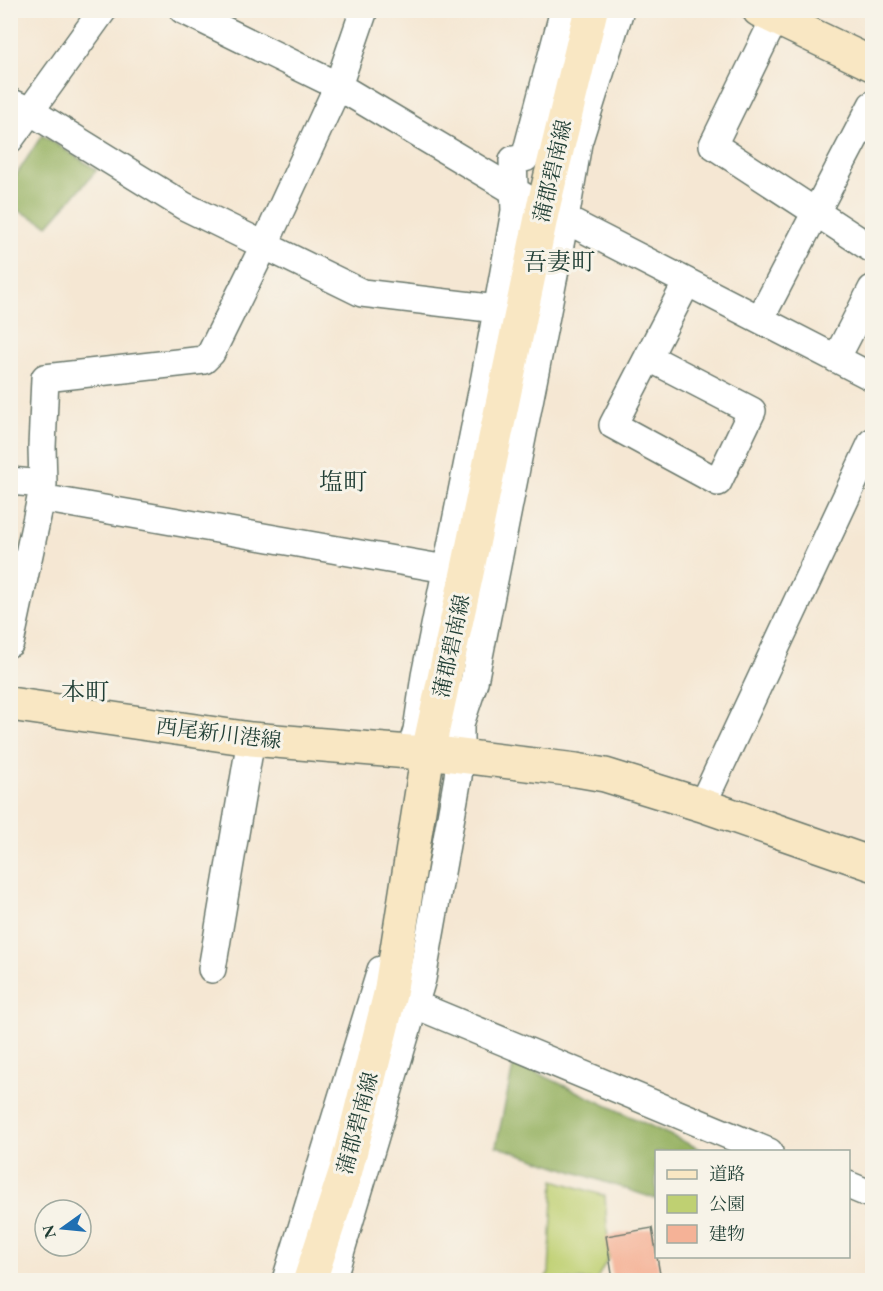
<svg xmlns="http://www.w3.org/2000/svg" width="883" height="1291" font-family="'EB Garamond','Noto Serif JP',serif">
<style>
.green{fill:#bfd072;stroke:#6f8653;stroke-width:1.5}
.forest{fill:#97b264;stroke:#5b784c;stroke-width:1.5}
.building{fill:#f5b297}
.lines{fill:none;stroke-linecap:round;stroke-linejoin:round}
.street-casing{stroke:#6a786c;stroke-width:30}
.secondary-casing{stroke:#6a786c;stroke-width:36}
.path{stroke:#6a786c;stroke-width:4;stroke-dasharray:4.5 4.5;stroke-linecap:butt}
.street{stroke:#fff;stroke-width:27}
.secondary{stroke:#f9e7c3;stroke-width:33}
.labels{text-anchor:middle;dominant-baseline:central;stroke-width:6;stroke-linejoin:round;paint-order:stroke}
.street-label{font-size:21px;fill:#1f3d34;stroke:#f7f3e8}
.quarter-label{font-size:24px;fill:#1f3d34;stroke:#f7f3e8}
</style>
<rect width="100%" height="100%" fill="#f7f3e8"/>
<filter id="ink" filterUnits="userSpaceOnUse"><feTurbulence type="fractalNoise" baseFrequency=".0167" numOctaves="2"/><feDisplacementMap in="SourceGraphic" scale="12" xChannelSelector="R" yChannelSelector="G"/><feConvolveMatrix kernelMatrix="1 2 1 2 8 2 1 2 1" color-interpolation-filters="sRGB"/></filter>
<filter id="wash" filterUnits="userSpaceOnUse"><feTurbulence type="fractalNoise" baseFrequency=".008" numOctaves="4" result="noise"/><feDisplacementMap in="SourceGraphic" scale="24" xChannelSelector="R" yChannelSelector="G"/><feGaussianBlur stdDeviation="1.35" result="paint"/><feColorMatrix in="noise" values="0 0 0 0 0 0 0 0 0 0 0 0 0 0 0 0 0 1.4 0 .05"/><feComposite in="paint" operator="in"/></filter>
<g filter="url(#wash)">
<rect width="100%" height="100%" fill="#f5e7d3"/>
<!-- green -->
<path class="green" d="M554 1180 605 1196 609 1257 596 1280H544L549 1272Z"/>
<!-- forest -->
<path class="forest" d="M42 135 97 170 48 225 11 207V183Z
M514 1062 704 1151 656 1152V1199L496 1146Z"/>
<g id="blocks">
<!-- building -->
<path class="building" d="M652 1228 661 1280H613L606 1236Z"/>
</g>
</g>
<g filter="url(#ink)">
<use href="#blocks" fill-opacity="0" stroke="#6a786c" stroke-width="1.5"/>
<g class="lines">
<!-- street casing -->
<g class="street-casing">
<path id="street" d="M183 10 338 86 543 208 872 377
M775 18 713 145 872 249
M10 102 30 111 184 206 362 293 497 309 513 315
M10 139 103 10
M760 319 872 105
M648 357 752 411 718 482 613 425 687 282
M836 359 872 289
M10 481 43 484
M41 498 463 572
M10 643 41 498 43 484 42 447 45 378 204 360 211 353 264 246 338 86 364 10
M412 746 417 730 425 676 485 377 515 211 513 160 525 158 564 10
M702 805 872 442
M212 969 251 739
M399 998 769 1152
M848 1185 872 1195
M286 1280 381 970
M332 1280 422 979 458 777 460 756V724L474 682 565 219 578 143 620 10"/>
</g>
<!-- secondary casing -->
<g class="secondary-casing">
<path id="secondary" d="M759 10 872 64
M10 704 251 739 409 752H428L576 770 605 775 702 805 872 864
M310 1280 346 1170 390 994 428 752 467 573 543 208 591 10"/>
</g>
<!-- path -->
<path class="path" d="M725 10 732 14"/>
<!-- street -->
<use href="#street" class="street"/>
<!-- secondary -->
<use href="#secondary" class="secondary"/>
</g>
</g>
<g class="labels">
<!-- street labels -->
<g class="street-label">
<text transform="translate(552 171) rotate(-77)">蒲郡碧南線</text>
<text transform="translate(451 646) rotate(-78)">蒲郡碧南線</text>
<text transform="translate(219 733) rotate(7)">西尾新川港線</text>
<text transform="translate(357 1123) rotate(-75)">蒲郡碧南線</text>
</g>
<!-- quarter labels -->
<g class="quarter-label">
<text x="559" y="261">吾妻町</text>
<text x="343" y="481">塩町</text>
<text x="85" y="691">本町</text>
</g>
</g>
<!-- margin -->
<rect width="883" height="1291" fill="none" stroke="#f7f3e8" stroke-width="36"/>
<!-- legend -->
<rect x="655" y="1150" width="195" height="108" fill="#f7f3e8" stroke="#a1aaa0" stroke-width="1.5"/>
<rect x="667" y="1170" width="30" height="9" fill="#f9e7c3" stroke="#a1aaa0" stroke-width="1.5"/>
<text x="709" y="1180" font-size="18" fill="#1f3d34">道路</text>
<rect x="667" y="1195" width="30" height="18" fill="#bfd072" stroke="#a1aaa0" stroke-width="1.5"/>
<text x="709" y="1210" font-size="18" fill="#1f3d34">公園</text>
<rect x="667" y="1225" width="30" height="18" fill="#f5b297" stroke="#a1aaa0" stroke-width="1.5"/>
<text x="709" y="1240" font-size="18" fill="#1f3d34">建物</text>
<!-- north arrow -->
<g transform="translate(63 1228) rotate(255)"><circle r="28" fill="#f7f3e8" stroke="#a1aaa0" stroke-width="1.5"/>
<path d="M0-4.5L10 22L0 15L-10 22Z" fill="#1f6fb2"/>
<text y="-9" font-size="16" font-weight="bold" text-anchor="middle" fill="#1f3d34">N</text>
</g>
</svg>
